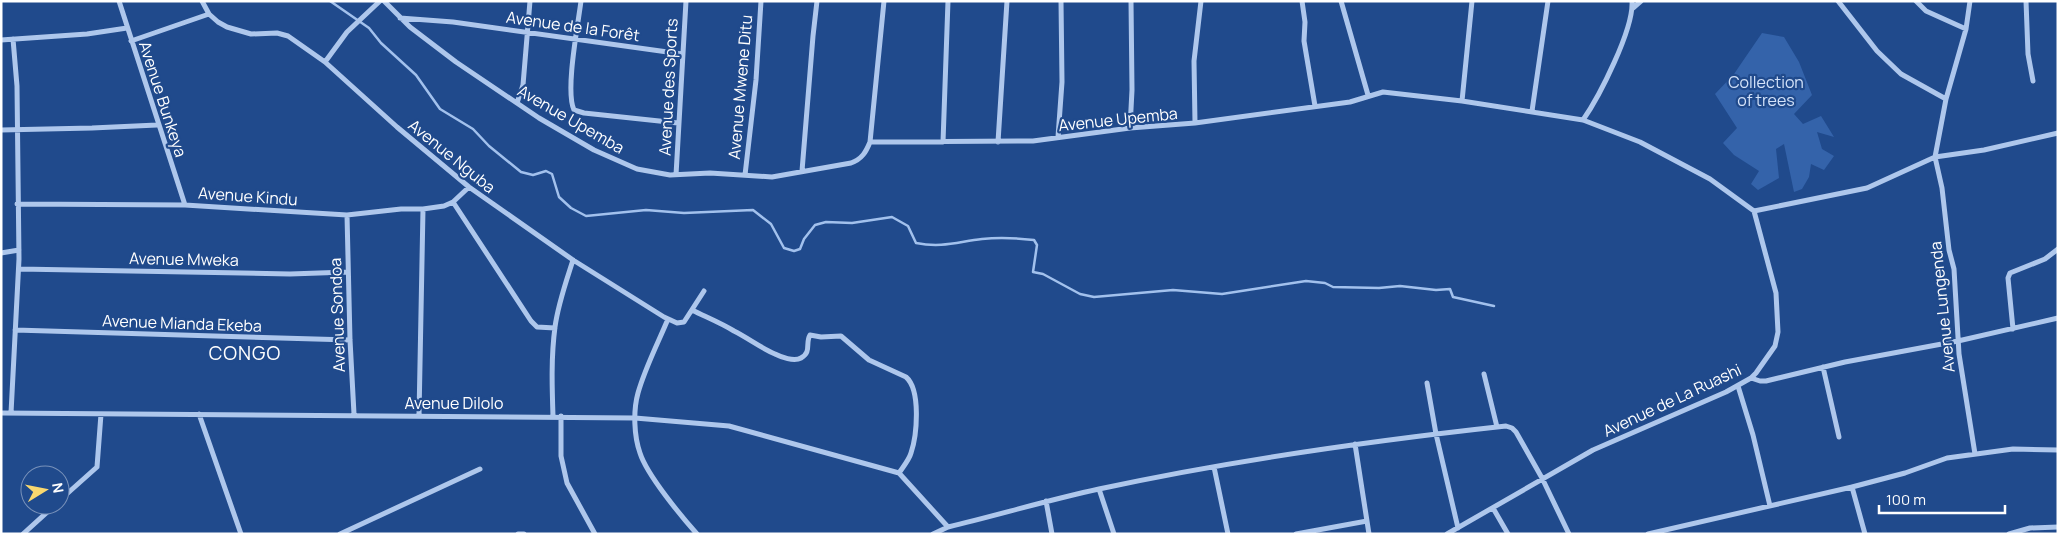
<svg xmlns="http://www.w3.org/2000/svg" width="2059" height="535" font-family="Manrope,sans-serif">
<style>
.green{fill:#3463aa}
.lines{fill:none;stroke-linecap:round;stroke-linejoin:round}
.stream{stroke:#a2c1ed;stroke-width:2.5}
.minor{stroke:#aec7ec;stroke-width:5}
.labels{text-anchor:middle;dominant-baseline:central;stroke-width:4.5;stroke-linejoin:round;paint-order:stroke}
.street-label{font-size:16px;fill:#fff;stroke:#204a8c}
.park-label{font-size:16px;fill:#d3e2f9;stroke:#204a8c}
.quarter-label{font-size:19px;letter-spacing:1px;fill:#fff;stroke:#204a8c}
</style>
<rect width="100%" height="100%" fill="#204a8c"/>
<!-- green -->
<path class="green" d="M1762 33 1784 37 1799 62 1812 95 1794 114 1803 124 1821 116 1834 137 1817 132 1822 149 1834 156 1824 170 1811 164 1809 177 1802 189 1794 192 1784 144 1776 149 1779 178 1758 190 1751 184 1759 171 1734 155 1723 143 1737 128 1715 94 1734 74Z"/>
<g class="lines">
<!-- stream -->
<path class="stream" d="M330 1 369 28 381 43 416 75 440 109 473 129 489 146 521 172 533 175 546 171 552 174 559 197 571 208 586 216 646 210 684 213 753 210 771 224 784 248 794 251 800 249 804 239 815 225 826 222 852 223 892 217 908 226 916 243C942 248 957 242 982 239 1000 237 1017 238 1034 240L1037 245 1033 272 1043 274 1080 294 1094 297 1173 290 1222 294 1306 281 1325 283 1333 287 1379 288 1400 286 1436 290 1450 289 1453 297 1494 306"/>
<!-- minor -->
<path class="minor" d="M119 1 185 205
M202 1 209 14 218 22 227 27 251 34 277 33 288 36 325 62 397 127 469 187 573 260 664 317 677 323 684 322 704 291
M384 1 410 27 456 62 539 118 594 150 637 169 670 175 710 173 772 177 851 163C862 159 866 152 870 142L884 1
M581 1C578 25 565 91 574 110L584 113 678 123
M1302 1 1305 22 1304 41 1315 106
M1341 1 1368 95
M1838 1 1877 51 1901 74 1946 99
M1916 1 1926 11 1966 29
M2026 1 2028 54 2033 81
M1633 8 1641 1
M400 18 453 22 682 54
M1 40 87 34 127 28
M131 41 209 14
M325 62 347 32 380 1
M1462 101 1472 1
M517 103 523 85 530 1
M1532 111 1548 1
M1583 120C1599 97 1634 29 1632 1
M1195 123 1194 61 1201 1
M1130 128 1132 90 1131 1
M1 130 92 128 157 125
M1058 137 1062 82 1061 1
M870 142 1033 141 1130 128 1195 123 1350 102 1383 92 1462 101 1583 120 1640 142 1710 179 1754 211 1776 293 1778 332 1775 346 1756 373 1751 378 1726 392 1593 450 1447 534
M943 142 948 1
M998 142 1007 1
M802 171 813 36 817 1
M676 175 686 1
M745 175 756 80 761 1
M453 202 531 321 537 327 555 328
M17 204 185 205 347 215 401 209H423L444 206 453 202 469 187
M1754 211 1867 188 1935 157 1946 99 1966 29 1970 1
M347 215 350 340 354 414
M1 253 19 250
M19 269 290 274 348 272
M692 310C706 317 721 323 734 331 748 338 761 348 775 354 781 357 794 362 801 358 812 352 805 343 810 335L821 337 841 336 869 360 906 377C921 390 917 435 911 453 909 460 903 467 899 473
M668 319C658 343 645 368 638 393 633 411 634 436 640 453 647 475 681 516 697 534
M2013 329 2008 278 2010 273 2045 259 2058 249
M15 330 350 340
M1823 367 1839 437
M1484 374 1497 427
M1751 378 1760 381H1766L1845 362 1958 341 2058 318
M1427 383 1436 434 1458 528
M1738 386 1753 435 1770 506
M1 413 635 418 729 426 899 473
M11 413 19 259 17 86 13 39
M199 414 241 534
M419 416 423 209
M553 416C552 387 551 357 555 327 558 304 566 282 573 260
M561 416V456L567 483 595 534
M1355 444 1369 534
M1975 454 1959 354 1954 269 1949 250 1942 188 1935 157 1984 150 2058 133
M1214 467 1228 534
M899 473 948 527
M1852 487 1865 534
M1099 489 1114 534
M60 500 97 467 101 414
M1046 501 1052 534
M1493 508 1508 534
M23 534 55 505
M340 534 480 469
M518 534H524
M933 534 948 527C998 515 1048 500 1099 489 1233 460 1369 441 1506 426L1512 428 1516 432 1542 478 1569 534
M1296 534 1367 521
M1648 534 1852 487 1905 473 1947 458 2013 449 2058 450
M2009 534 2030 528 2058 527"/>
</g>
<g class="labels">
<!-- street labels -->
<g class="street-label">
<text transform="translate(573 26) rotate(8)">Avenue de la Forêt</text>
<text transform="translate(668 87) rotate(-87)">Avenue des Sports</text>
<text transform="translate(740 87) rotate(-85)">Avenue Mwene Ditu</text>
<text transform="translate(163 99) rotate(72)">Avenue Bunkeya</text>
<text transform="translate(571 119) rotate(30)">Avenue Upemba</text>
<text transform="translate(1118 119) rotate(-6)">Avenue Upemba</text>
<text transform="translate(452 156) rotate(39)">Avenue Nguba</text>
<text transform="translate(248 196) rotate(4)">Avenue Kindu</text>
<text transform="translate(184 259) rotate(1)">Avenue Mweka</text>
<text transform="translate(1942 307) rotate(-96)">Avenue Lungenda</text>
<text transform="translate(337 315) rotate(-92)">Avenue Sondoa</text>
<text transform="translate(182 323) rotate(2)">Avenue Mianda Ekeba</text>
<text transform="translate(1672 400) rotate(-25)">Avenue de La Ruashi</text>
<text x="454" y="403">Avenue Dilolo</text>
</g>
<!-- park labels -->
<g class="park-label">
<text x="1766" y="82">Collection<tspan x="1766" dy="18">of trees</tspan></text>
</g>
<!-- quarter labels -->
<g class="quarter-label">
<text x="245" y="353">CONGO</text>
</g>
</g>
<!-- border -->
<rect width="2059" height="535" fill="none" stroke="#ffffff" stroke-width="5"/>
<!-- north arrow -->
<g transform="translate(45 490) rotate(80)"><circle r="24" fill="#204a8c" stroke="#7992ba"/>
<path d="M0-4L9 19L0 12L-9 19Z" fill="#f9d86f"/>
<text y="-8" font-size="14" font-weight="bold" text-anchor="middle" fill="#ffffff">N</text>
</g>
<!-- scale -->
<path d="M1879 505v8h126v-8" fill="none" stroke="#ffffff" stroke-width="2.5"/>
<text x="1886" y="505" font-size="15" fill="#ffffff" stroke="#204a8c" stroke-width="4" paint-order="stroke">100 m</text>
</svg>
